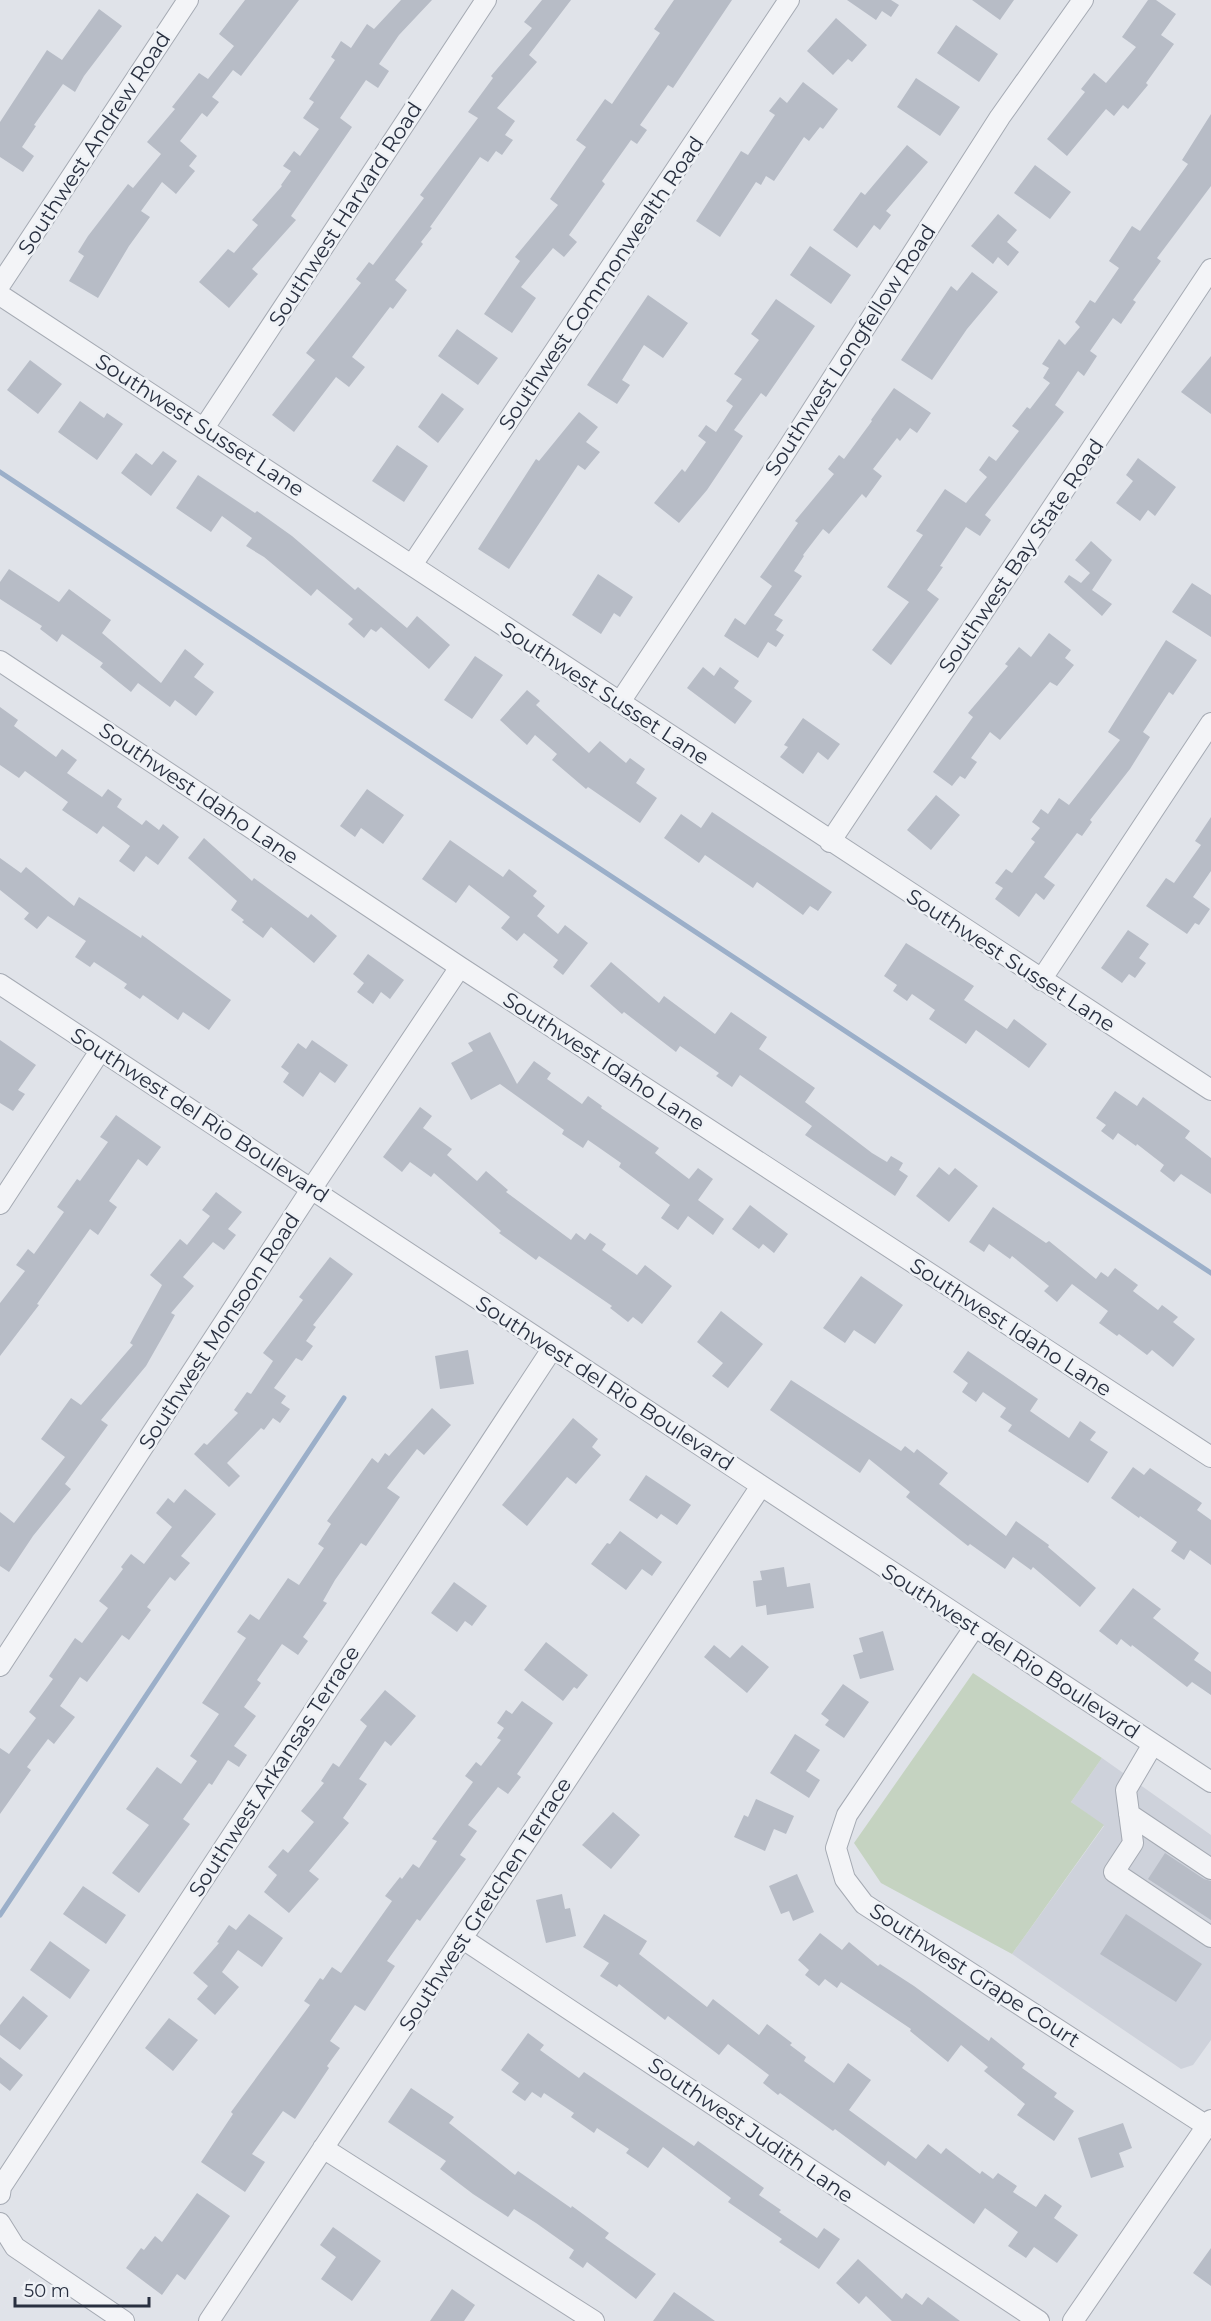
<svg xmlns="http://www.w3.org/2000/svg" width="1211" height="2321" font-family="Montserrat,sans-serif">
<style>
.built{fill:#ced2db}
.green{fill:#c5d3c1}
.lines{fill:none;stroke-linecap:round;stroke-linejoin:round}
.stream{stroke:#9bafc9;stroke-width:5}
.building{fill:#b7bcc6}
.minor-casing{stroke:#a5aab3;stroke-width:22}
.minor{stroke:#f3f4f7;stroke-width:20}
.labels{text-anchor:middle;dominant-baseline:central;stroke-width:5;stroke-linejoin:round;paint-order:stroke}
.street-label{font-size:21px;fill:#293040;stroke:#eff2f6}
</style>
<rect width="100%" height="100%" fill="#e0e3e9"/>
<!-- built -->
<path class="built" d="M1102 1758 1211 1835V2040L1193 2065 1181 2069 1012 1954 1104 1826 1071 1802Z"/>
<!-- green -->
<path class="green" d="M973 1673 1102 1758 1071 1802 1104 1825 1012 1954 881 1883 854 1843Z"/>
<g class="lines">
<!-- stream -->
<path class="stream" d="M0 472 1211 1273
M0 1915 344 1398"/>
</g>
<!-- building -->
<path class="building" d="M245 0H299L241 76 233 70 212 97 219 102 207 117 202 113 180 141 197 156 189 166 195 171 176 194 162 182 141 211 150 217 129 246 98 298 69 281 84 256 78 252 88 236 128 184 133 188 161 154 147 142 175 109 172 107 199 73 208 79 234 46 219 34Z
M401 0H432L399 35 379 64 389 71 378 88 366 80 340 118 352 127 291 216 296 220 252 269 258 274 229 308 199 282 228 249 234 253 258 225 252 220 282 186 281 185 291 171 283 166 294 151 300 156 319 129 303 118 314 102 309 99 335 60 331 57 341 41 351 48 367 24 374 29Z
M542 0H571L529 55 537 62 497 108 515 121 505 135 513 140 502 155 496 151 488 162 480 157 430 227 432 228 421 242 423 244 395 280 407 290 393 309 390 307 352 357 365 367 349 387 336 377 294 432 272 415 315 360 306 353 361 283 356 279 369 262 373 265 424 198 420 195 478 118 468 112 493 78 491 76 532 28 524 22Z
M674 0H732L673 88 668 85 640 125 647 130 637 144 631 140 602 181 605 184 569 235 577 242 564 257 553 248 521 287 536 298 512 333 484 314 520 261 515 257 558 205 550 199 586 147 576 140 605 99 612 104 660 33 654 29Z
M847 0H891L899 5 891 17 882 11 876 20Z
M972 0H1014L1000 20Z
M1148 0H1156L1176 14 1161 35 1174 44 1146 83 1148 85 1128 109 1123 105 1114 116 1106 109 1067 156 1047 139 1085 92 1081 89 1094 73 1106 83 1136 47 1122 37Z
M99 9 122 26 84 76 75 92 63 84 34 125 36 126 22 147 34 156 23 172 0 157V122L47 50 62 60Z
M836 18 867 45 852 62 848 59 833 75 807 51Z
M956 25 998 54 979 82 937 53Z
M916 78 960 107 940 136 897 107Z
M803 82 838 109 823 129 820 127 809 141 804 137 774 181 766 176 761 185 756 182 720 237 696 221 741 151 748 155 775 115 769 111 780 97 787 103Z
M1211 114V186L1157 258 1161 261 1133 300 1136 302 1121 324 1113 318 1090 351 1097 356 1084 376 1078 371 1055 405 1064 412 985 515 991 520 980 536 966 527 940 566 943 567 927 590 939 599 891 665 872 650 909 602 887 587 923 535 916 531 945 489 966 503 987 477 979 470 989 456 996 461 1019 431 1012 426 1027 407 1030 409 1050 383 1043 378 1049 368 1042 364 1059 339 1065 345 1080 327 1075 322 1090 300 1095 303 1119 268 1109 261 1132 226 1140 231 1188 164 1182 160Z
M907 145 928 162 886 211 891 215 880 230 874 225 857 248 833 230 861 192 865 195Z
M1035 165 1071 192 1050 219 1014 193Z
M998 214 1017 230 1007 242 1019 252 1008 266 998 257 993 264 971 246Z
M810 246 851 275 831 304 790 275Z
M972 272 998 292 967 329 932 380 901 360 951 286 957 291Z
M648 295 688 323 663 358 644 345 622 380 630 385 617 404 587 385Z
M776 299 815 326 766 397 761 393 734 430 743 436 707 490 679 523 654 503 682 469 685 472 706 442 698 436 706 425 716 432 733 406 726 401 742 379 734 374 759 340 751 334Z
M457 329 498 358 478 385 438 356Z
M1211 356V414L1181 392Z
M30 360 62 384 38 414 7 390Z
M894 388 931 413 917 433 910 428 900 441 897 438 873 469 882 476 866 498 862 494 829 534 823 529 803 555 804 556 794 571 802 576 774 615 783 620 776 630 784 635 776 647 768 642 758 658 724 636 735 618 745 625 772 586 760 577 798 523 795 521 834 474 828 469 839 455 844 459 872 421 871 420Z
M442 393 464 409 438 443 418 427Z
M80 401 104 418 107 413 123 424 97 460 58 432Z
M579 412 598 427 586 442 600 452 585 470 578 465 509 569 478 549 536 459 539 461Z
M397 445 428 466 404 502 372 481Z
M163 451 177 461 151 496 121 473 136 453 152 465Z
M1138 458 1176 487 1155 516 1148 510 1140 521 1116 503 1133 481 1126 475Z
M198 475 255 513 257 511 292 536 355 590 358 587 407 628 417 616 450 645 429 669 381 627 376 632 371 629 364 638 348 624 353 619 317 589 311 596 264 557 246 546 252 538 222 516 211 532 176 508Z
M1091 541 1112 560 1092 590 1112 604 1102 616 1064 582 1069 575 1081 583 1090 573 1075 560Z
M9 569 59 602 69 589 111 620 102 633 161 683 185 649 204 664 194 677 214 692 196 716 175 700 170 707 138 683 131 692 100 667 103 663 62 634 57 642 40 629 42 626 0 599V582Z
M598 574 633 597 620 617 614 613 601 634 572 615Z
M1192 583 1211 595V637L1172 612Z
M1049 633 1071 650 1065 658 1074 665 1057 686 1050 682 1000 740 990 732 971 758 977 762 965 779 960 776 952 786 933 772 973 717 968 713 1008 666 1005 664 1019 647 1031 657Z
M1166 640 1197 660 1173 695 1169 692 1143 732 1150 737 1130 769 1090 820 1092 822 1082 836 1077 833 1044 877 1055 885 1044 900 1036 893 1019 917 995 899 1003 888 995 883 1006 869 1012 873 1035 842 1031 839 1040 828 1032 822 1041 809 1048 814 1059 798 1069 805 1120 740 1108 732Z
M475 656 503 675 472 719 444 700Z
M703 667 714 676 720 667 739 681 734 688 752 701 735 724 687 688Z
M527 690 540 701 536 705 589 753 600 741 626 763 630 758 645 769 636 783 657 798 640 823 588 787 586 789 552 760 557 754 535 735 527 745 500 720Z
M0 707 18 720 14 726 56 757 62 749 77 760 67 773 102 797 108 789 122 799 117 807 142 825 146 820 159 830 163 824 179 837 158 865 146 856 134 872 119 861 130 846 103 826 97 834 62 810 68 802 25 771 19 778 0 765Z
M803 718 840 744 828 760 818 752 803 774 780 757 788 747 784 745Z
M367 789 404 815 383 844 361 828 355 837 340 826Z
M936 795 960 815 931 850 907 830Z
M712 812 832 892 818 911 810 906 803 915 757 882 753 888 705 855 699 863 664 838 681 814 701 828Z
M1211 817V871L1193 897 1210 909 1199 925 1195 923 1187 934 1146 906 1166 878 1174 883 1201 845 1195 841Z
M204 838 252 881 254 878 308 918 311 914 337 936 314 963 271 927 263 938 242 922 244 920 231 910 237 901 188 858Z
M450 840 503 877 509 869 537 891 533 896 545 906 537 916 558 934 565 925 588 943 563 975 553 967 558 960 524 933 517 941 501 928 510 917 469 885 456 903 422 879Z
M0 858 21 873 26 867 74 906 79 897 141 938 142 935 231 1000 209 1030 183 1012 178 1020 143 995 140 999 124 988 127 984 94 962 90 967 75 957 86 941 48 916 37 929 24 919 29 913 0 890Z
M1128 930 1149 944 1139 958 1146 963 1135 978 1129 974 1122 983 1101 968Z
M906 943 974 986 964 1000 1007 1029 1014 1019 1047 1044 1029 1068 976 1030 966 1044 929 1019 935 1010 912 994 907 1001 893 991 897 985 884 976Z
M368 954 404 980 390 999 381 992 373 1004 357 992 364 983 353 974Z
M611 962 659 1003 664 996 715 1034 731 1012 767 1037 759 1049 815 1088 805 1102 872 1153 887 1162 891 1156 903 1163 899 1170 908 1176 895 1196 805 1135 812 1126 740 1075 732 1087 716 1076 719 1073 680 1046 676 1052 624 1012 622 1014 590 986Z
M490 1032 517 1084 534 1061 551 1073 547 1079 582 1104 588 1096 602 1106 601 1108 659 1148 655 1153 689 1179 698 1168 713 1179 698 1200 724 1219 713 1235 688 1216 678 1230 661 1218 670 1205 619 1167 621 1163 588 1140 583 1148 562 1134 564 1130 500 1084 471 1100 451 1063 473 1051 468 1043Z
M0 1040 36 1065 18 1090 25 1094 13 1111 0 1103Z
M312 1040 348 1065 335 1083 320 1072 303 1097 283 1082 289 1073 281 1067 298 1043 306 1049Z
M1115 1091 1137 1106 1143 1097 1190 1131 1185 1138 1211 1158V1194L1181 1174 1174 1182 1160 1171 1164 1165 1137 1144 1136 1146 1118 1133 1113 1140 1101 1131 1106 1125 1096 1118Z
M420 1107 432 1116 423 1128 452 1149 447 1155 477 1181 486 1171 508 1190 506 1192 571 1240 576 1233 585 1240 590 1233 606 1244 602 1250 637 1275 645 1265 672 1286 642 1324 633 1317 628 1322 610 1308 612 1306 539 1256 536 1260 499 1233 501 1231 434 1173 431 1177 410 1162 402 1172 383 1157Z
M116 1115 161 1147 147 1166 138 1159 109 1201 117 1207 98 1235 90 1229 37 1304 39 1305 0 1356V1303L25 1271 16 1265 28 1249 34 1254 64 1212 57 1207 77 1179 80 1181 108 1142 100 1137Z
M939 1167 949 1175 955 1168 978 1186 949 1222 916 1196Z
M216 1192 242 1212 228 1229 236 1235 224 1250 213 1242 183 1277 194 1286 171 1313 175 1315 146 1366 101 1420 108 1425 65 1484 71 1489 33 1536 9 1572 0 1566V1512L14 1523 65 1457 41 1439 71 1398 81 1405 133 1345 130 1343 162 1285 150 1275 180 1239 187 1245 210 1216 202 1210Z
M750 1205 788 1234 774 1253 763 1244 759 1249 732 1229Z
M993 1207 1046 1243 1049 1241 1096 1279 1101 1272 1108 1277 1115 1268 1138 1285 1133 1291 1158 1310 1162 1305 1178 1317 1173 1322 1195 1339 1173 1367 1152 1350 1147 1355 1119 1334 1117 1336 1099 1323 1108 1311 1072 1284 1057 1302 1044 1291 1049 1286 1012 1256 1010 1259 989 1244 984 1252 969 1242Z
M330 1257 353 1274 313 1325 316 1327 306 1341 313 1346 302 1361 296 1358 274 1388 286 1396 281 1403 290 1409 280 1423 273 1418 264 1430 261 1428 227 1463 240 1476 229 1487 194 1454 204 1443 207 1445 238 1413 234 1410 247 1392 251 1394 273 1361 263 1353 303 1300 299 1297Z
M861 1276 903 1305 875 1344 854 1330 845 1343 823 1328Z
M721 1311 763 1344 728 1388 712 1376 723 1363 697 1342Z
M468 1350 474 1384 440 1389 435 1356Z
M968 1351 1038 1399 1030 1411 1069 1438 1080 1421 1096 1432 1090 1440 1108 1452 1088 1483 1008 1431 1012 1425 1000 1417 1006 1408 983 1392 976 1402 962 1392 968 1383 953 1372Z
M791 1380 901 1451 905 1446 914 1453 917 1449 948 1473 939 1484 1006 1536 1016 1521 1049 1545 1048 1547 1096 1588 1080 1607 1033 1567 1031 1570 1013 1557 1005 1569 970 1544 968 1546 906 1497 910 1492 869 1459 860 1473 827 1450 770 1410Z
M432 1408 451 1425 424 1455 417 1449 387 1488 400 1497 366 1546 361 1543 335 1580 323 1601 327 1603 303 1637 308 1641 298 1655 282 1644 257 1680 261 1683 244 1707 256 1716 234 1746 247 1755 239 1767 228 1760 212 1785 209 1783 183 1819 190 1824 139 1893 112 1873 149 1825 126 1809 157 1767 181 1784 197 1761 190 1756 219 1714 202 1703 246 1638 237 1632 250 1614 259 1620 288 1578 299 1585 324 1548 318 1544 331 1524 327 1521 372 1458 378 1463 385 1453 389 1456Z
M573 1418 598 1439 592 1447 601 1455 576 1484 567 1477 527 1526 502 1505Z
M1133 1467 1144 1475 1150 1468 1202 1503 1197 1510 1211 1520V1565L1190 1550 1184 1560 1171 1551 1177 1542 1140 1516 1139 1518 1111 1498Z
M646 1475 691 1505 677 1525 661 1514 657 1519 629 1500Z
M185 1489 216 1514 181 1556 190 1563 175 1581 170 1577 147 1607 151 1610 129 1640 122 1635 87 1682 80 1677 60 1706 75 1717 54 1744 48 1739 27 1767 31 1770 0 1814V1748L9 1754 36 1718 29 1712 53 1679 49 1676 75 1638 82 1643 108 1608 99 1601 123 1569 121 1567 131 1554 144 1564 172 1527 156 1513 168 1498 174 1503Z
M620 1531 662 1562 652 1576 642 1569 626 1590 591 1564 607 1543 610 1544Z
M784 1567 787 1587 810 1583 814 1608 767 1615 766 1605 756 1607 753 1581 762 1580 760 1571Z
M454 1582 487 1606 472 1626 465 1621 457 1632 431 1613Z
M1133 1588 1161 1609 1153 1618 1199 1653 1194 1660 1211 1672V1695L1192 1682 1187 1687 1132 1645 1131 1647 1121 1639 1117 1645 1099 1631Z
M883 1631 894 1670 860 1679 853 1655 863 1652 859 1638Z
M546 1642 588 1675 577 1689 574 1687 563 1701 524 1670Z
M714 1645 730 1658 742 1645 769 1667 747 1693 704 1657Z
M843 1684 869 1702 844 1738 825 1725 829 1720 821 1714Z
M385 1690 416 1716 391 1746 385 1741 359 1779 367 1784 343 1818 349 1823 309 1871 319 1879 289 1913 264 1892 277 1875 268 1867 283 1849 288 1853 314 1822 301 1811 324 1783 321 1781 333 1763 339 1767 367 1726 360 1720Z
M522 1701 553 1723 517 1774 521 1777 508 1794 498 1787 468 1825 477 1831 460 1855 466 1859 420 1921 417 1919 387 1961 395 1966 365 2011 355 2005 330 2041 340 2048 327 2066 329 2068 295 2119 283 2111 252 2154 265 2162 245 2192 201 2162 233 2114 231 2112 310 2005 304 2001 320 1978 323 1980 332 1967 341 1973 392 1901 385 1896 400 1877 402 1879 413 1864 419 1868 437 1841 432 1839 473 1782 465 1776 476 1762 481 1766 501 1740 497 1738 504 1728 497 1723 506 1710 512 1714Z
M795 1734 820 1750 806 1771 820 1780 809 1798 770 1773Z
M756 1799 794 1816 786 1834 774 1829 765 1851 734 1837 744 1815 748 1817Z
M613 1812 640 1835 611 1869 582 1845Z
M1165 1853 1204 1879 1211 1881V1920L1148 1879Z
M797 1874 814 1912 793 1921 789 1911 781 1914 769 1886Z
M83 1886 126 1915 106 1944 63 1914Z
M562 1894 565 1909 570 1908 576 1936 546 1943 536 1900Z
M249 1914 283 1938 262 1967 238 1950 222 1972 239 1987 215 2015 197 1999 208 1986 193 1973 219 1943 217 1942 229 1925 236 1930Z
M604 1914 647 1941 639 1954 707 2007 713 1999 759 2035 767 2024 792 2043 790 2045 806 2057 804 2061 834 2083 848 2063 871 2080 849 2110 916 2159 928 2144 941 2154 946 2148 980 2174 982 2171 993 2179 998 2173 1017 2186 1013 2192 1036 2207 1045 2194 1062 2206 1054 2218 1078 2235 1057 2263 1034 2247 1026 2258 1008 2246 1018 2232 985 2208 974 2224 888 2161 885 2166 835 2129 833 2131 780 2093 778 2095 763 2083 769 2075 728 2044 719 2055 668 2016 665 2020 619 1984 617 1987 600 1976 609 1963 583 1947Z
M1126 1914 1202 1964 1176 2002 1100 1954Z
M820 1933 842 1950 849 1942 878 1966 880 1964 914 1986 989 2041 991 2037 1025 2064 1022 2068 1057 2093 1054 2097 1074 2111 1054 2141 1017 2115 1025 2104 984 2071 988 2067 961 2045 948 2062 910 2031 911 2029 841 1982 837 1988 825 1979 819 1986 805 1975 809 1970 798 1960Z
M50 1941 90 1970 70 1999 30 1970Z
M23 1996 48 2016 20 2050 0 2035V2025Z
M169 2018 198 2040 173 2071 145 2048Z
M528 2033 544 2045 540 2050 579 2078 584 2072 694 2146 698 2141 764 2188 759 2195 781 2210 779 2212 817 2238 824 2228 840 2239 819 2269 779 2242 782 2239 728 2202 731 2198 663 2147 648 2168 626 2153 629 2149 597 2128 594 2133 571 2117 574 2113 544 2093 541 2098 532 2092 525 2101 512 2092 519 2083 501 2070Z
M0 2057 23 2075 10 2091 0 2083Z
M411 2088 454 2117 449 2123 515 2175 518 2171 571 2208 572 2206 609 2233 605 2238 656 2274 636 2299 587 2262 583 2268 569 2258 574 2250 536 2223 514 2209 508 2217 473 2194 440 2169 446 2161 388 2122Z
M1123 2123 1132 2148 1119 2153 1124 2167 1091 2178 1078 2138Z
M197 2193 230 2216 185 2280 177 2274 162 2295 126 2268 141 2248 144 2250 155 2236 162 2242Z
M333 2227 381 2261 352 2301 321 2279 336 2257 320 2245Z
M1211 2248V2286L1193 2273Z
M858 2259 902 2299 906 2293 922 2305 928 2297 960 2321H892L866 2296 859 2304 836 2283Z
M452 2289 475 2305 464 2321H430Z
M674 2292 715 2321H653Z"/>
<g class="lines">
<!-- minor casing -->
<g class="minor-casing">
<path id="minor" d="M0 285 188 0
M0 295 1211 1090
M204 428 486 0
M412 565 789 0
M0 661 460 967 1211 1457
M620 702 786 451 1000 117 1083 0
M830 842 1211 269
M1041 980 1211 723
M0 984 1211 1782
M0 1204 100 1051
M974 1628 847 1815 836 1848 845 1879 864 1904 1207 2126
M0 1666 312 1188 460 967
M1153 1744 1126 1790 1133 1843 1114 1872 1211 1937
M1129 1814 1211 1869
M463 1939 1039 2321
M323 2148 594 2321
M0 2194 1 2187 552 1349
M0 2223 15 2247 124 2321
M209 2321 761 1486
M1073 2321 1211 2120"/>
</g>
<!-- minor -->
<use href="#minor" class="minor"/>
</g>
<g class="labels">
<!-- street labels -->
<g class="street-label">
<text transform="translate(94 143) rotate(-57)">Southwest Andrew Road</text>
<text transform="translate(345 214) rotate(-57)">Southwest Harvard Road</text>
<text transform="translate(601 283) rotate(-56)">Southwest Commonwealth Road</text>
<text transform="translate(850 350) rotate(-57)">Southwest Longfellow Road</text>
<text transform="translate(200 425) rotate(33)">Southwest Susset Lane</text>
<text transform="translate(1021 556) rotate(-56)">Southwest Bay State Road</text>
<text transform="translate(605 693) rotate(33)">Southwest Susset Lane</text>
<text transform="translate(199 793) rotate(34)">Southwest Idaho Lane</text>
<text transform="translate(1011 960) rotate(33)">Southwest Susset Lane</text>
<text transform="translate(604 1061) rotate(33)">Southwest Idaho Lane</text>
<text transform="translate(200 1115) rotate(33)">Southwest del Rio Boulevard</text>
<text transform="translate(1011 1327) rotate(33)">Southwest Idaho Lane</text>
<text transform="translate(219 1331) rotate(-57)">Southwest Monsoon Road</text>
<text transform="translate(605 1383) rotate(33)">Southwest del Rio Boulevard</text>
<text transform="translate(1011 1651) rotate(33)">Southwest del Rio Boulevard</text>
<text transform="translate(274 1771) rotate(-57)">Southwest Arkansas Terrace</text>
<text transform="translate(485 1904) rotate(-57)">Southwest Gretchen Terrace</text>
<text transform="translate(975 1975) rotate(33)">Southwest Grape Court</text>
<text transform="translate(751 2130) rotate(34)">Southwest Judith Lane</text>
</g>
</g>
<!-- scale -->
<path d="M15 2297v9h134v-9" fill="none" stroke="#293040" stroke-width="3"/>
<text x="24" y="2297" font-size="18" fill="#293040" stroke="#eff2f6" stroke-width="4.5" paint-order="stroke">50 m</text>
</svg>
